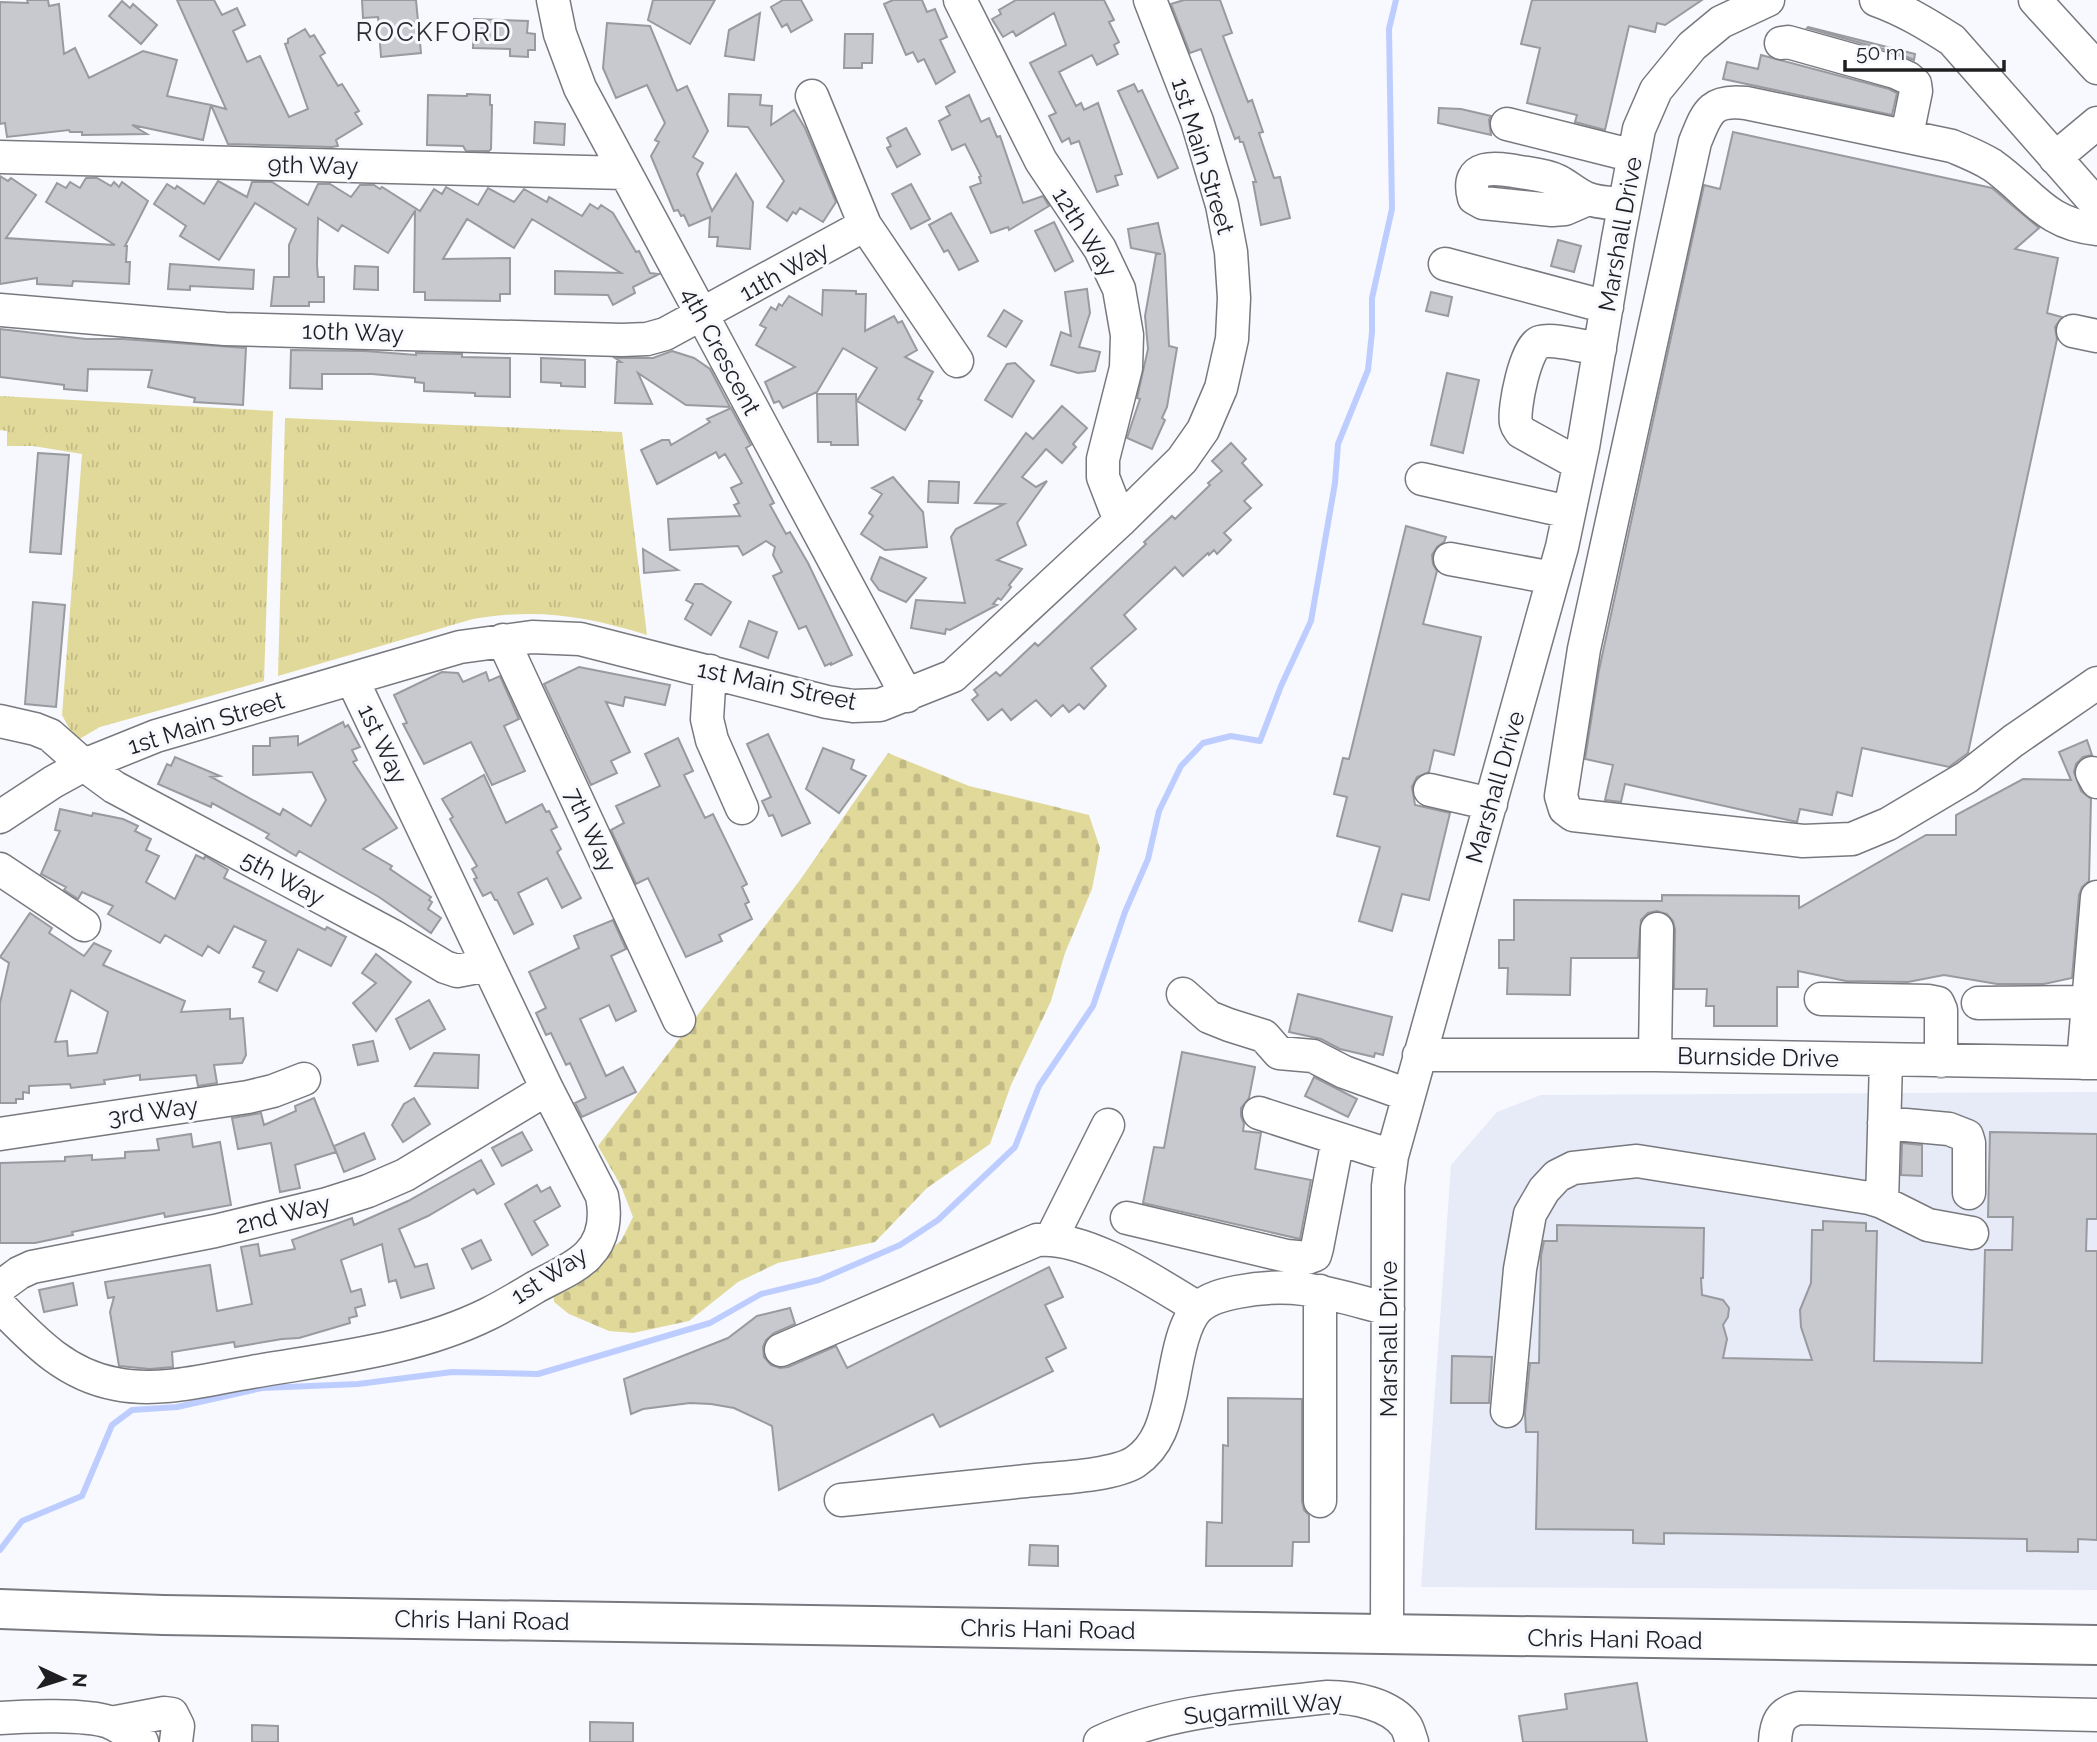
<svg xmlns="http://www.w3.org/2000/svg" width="2097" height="1742" font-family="Raleway,sans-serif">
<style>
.built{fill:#e6ebf7}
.grass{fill:url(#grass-tufts)}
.cemetery{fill:url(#cemetery-stones)}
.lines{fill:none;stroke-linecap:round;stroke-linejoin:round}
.stream{stroke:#becdff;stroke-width:6}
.building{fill:#c7c9ce;stroke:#989a9f;stroke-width:2;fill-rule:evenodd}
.minor-casing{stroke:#78797e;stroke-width:35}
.major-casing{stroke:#78797e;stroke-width:42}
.minor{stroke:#fff;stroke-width:32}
.major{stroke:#fff;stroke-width:38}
.labels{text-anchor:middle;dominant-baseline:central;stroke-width:6;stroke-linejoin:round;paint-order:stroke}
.street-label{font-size:24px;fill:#1f1f21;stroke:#f7f9ff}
.neighbourhood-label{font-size:26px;letter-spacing:2px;fill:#2c2d32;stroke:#f7f9ff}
</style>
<defs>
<pattern id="grass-tufts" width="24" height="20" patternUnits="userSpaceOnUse" patternTransform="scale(1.75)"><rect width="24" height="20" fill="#e1d99a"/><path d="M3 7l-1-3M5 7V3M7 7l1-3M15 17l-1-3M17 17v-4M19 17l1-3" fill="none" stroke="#c1ba84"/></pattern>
<pattern id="cemetery-stones" width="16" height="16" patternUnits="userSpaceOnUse" patternTransform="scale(1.75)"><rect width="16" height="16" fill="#e1d99a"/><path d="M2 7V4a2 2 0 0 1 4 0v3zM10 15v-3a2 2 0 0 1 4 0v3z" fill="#c1ba84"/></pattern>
</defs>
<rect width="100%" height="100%" fill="#f7f9ff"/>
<!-- built -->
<path class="built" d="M2097 1092V1590L1421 1587 1451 1165 1497 1112 1541 1095Z"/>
<!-- grass -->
<path class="grass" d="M0 396 273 411 264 681 100 727 76 741 62 715 82 454 33 446H7V431L0 430Z
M285 418 622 432 647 635C586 616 537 608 473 619L278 676Z"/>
<!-- cemetery -->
<path class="cemetery" d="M888 753 969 786 1089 815 1100 848 1092 889 1065 953 1051 1001 1011 1085 990 1144 927 1188 875 1242 778 1263 738 1282 689 1321 633 1333 609 1331 569 1314 554 1302 553 1291 621 1241 633 1217 621 1186 598 1146 800 880Z"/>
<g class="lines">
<!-- stream -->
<path class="stream" d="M0 1550 22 1521 82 1496 112 1425 132 1410 177 1407 262 1388 358 1384 452 1372 538 1374 710 1323 761 1294 819 1280 900 1245 938 1220 1015 1147 1039 1086 1093 1006 1125 912 1148 859 1159 811 1181 766 1203 743 1231 736 1260 741 1281 686 1311 621 1335 483 1338 444 1368 370 1372 332V298L1392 209 1389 29 1396 0"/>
</g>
<!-- building -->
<path class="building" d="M27 0H48L49 6 59 4 64 54 75 48 89 78 143 51 177 60 167 96 211 105 203 140 132 125 147 134 82 135V132H70L69 130 7 137 5 123 0 124V2L28 3Z
M177 0H214L222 15 237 8 245 25 233 31 247 62 260 56 289 117 308 109 285 44 288 43V39L305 29 310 37 314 35 325 53 320 56 338 86 342 84 359 111 355 113 362 124 336 140 338 146 332 147 228 144 211 105 226 109Z
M362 0H416L421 53 381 57 378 17 363 18Z
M653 0H715L690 44 648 20Z
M783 0H801L812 20 791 32 787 24 782 27 771 7Z
M893 0H922L927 12 935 9 947 37 940 40 955 72 936 84 924 59 918 62 913 52 906 55 884 4Z
M1016 0H1104L1114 20 1109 22 1119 42 1114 45 1118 54 1097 65 1092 55 1059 72 1076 106 1081 103 1084 110 1098 103 1122 174 1115 176 1118 185 1097 192 1079 141 1071 144 1069 138 1062 142 1049 116 1056 113 1030 63 1066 45 1054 13 1016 36 1013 31 1003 37 992 19 1001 14 999 10Z
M1184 0H1220L1232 33 1223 36 1248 102 1252 100 1263 132 1259 133 1274 178 1280 177 1290 218 1261 225 1253 182H1256L1243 142H1240L1239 137 1235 139 1201 49 1190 53 1171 4Z
M1532 0H1702L1665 25 1657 23 1655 32 1629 26 1605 130 1575 122 1577 115 1527 103 1540 48 1521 44Z
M122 1 130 8 133 4 157 25 141 44 109 16Z
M760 13 754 60 725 56 729 30Z
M474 19 528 21 527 33 535 34V50H528V57L510 56V49L473 48Z
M607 23 650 26 677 91 687 86 708 131 693 157 703 163 697 174 712 211 736 174 753 202 750 249 717 246 718 237H709L710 217 689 226 684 215 681 216 678 210 674 211 651 156 659 142 655 140 665 123 647 85 616 98 603 68Z
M1808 27 1915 54 1914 60 1900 54 1807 28Z
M845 34H873L872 63H862V68H844Z
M1761 55 1889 89 1897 93 1892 115 1723 79 1727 62 1758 69Z
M1134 84 1138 92 1142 90 1178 168 1158 178 1118 91Z
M467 94 490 95V105H492L491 149 489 151H466L463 146 427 145 428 95 467 96Z
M729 94 761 95 760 105 772 106 771 125 794 110 805 128 836 202 823 222 800 208 796 214 793 212 787 221 767 207 784 181 748 127 728 126Z
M969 95 981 122 989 118 997 137 1000 136 1023 203 1043 196 1049 206 1009 230 1008 227 991 233 970 187 981 183 979 177 981 176 965 144 952 150 939 121 950 115 946 107Z
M1439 108 1461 109 1491 116 1489 120 1491 135 1438 123Z
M535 122 565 124 564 145 534 143Z
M906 128 920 154 897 167 887 148 891 146 887 138Z
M1733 132 1992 188 2039 228 2015 249 2058 258 2047 313 2062 317 2055 327 2057 339 1968 753 1949 767 1862 748 1852 796 1837 792 1832 815 1800 809 1797 822 1625 784 1621 802 1605 800 1613 765 1585 759 1599 670 1704 185 1720 189Z
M0 176 8 181 11 178 36 195 6 238 115 245 46 202 57 183 66 188 70 182 80 188 86 178H97L111 186 114 182 119 187 122 182 148 201 125 246H127L126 262H130L129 284 73 281 72 286 37 284V278L0 284Z
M218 181 247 197 252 182H272L308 205 318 184H330L351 197 360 185H374L380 189 382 187 420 211 434 189 442 194 446 187 478 205 488 188 514 202 524 189 547 202 549 197 582 216 590 204 598 209 601 205 613 213 636 252 639 251 650 273 659 274 633 287 635 293 613 305 608 295 555 294V271L621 273 532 219 514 248 467 219 443 259 510 258V294H500V301L425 300V292H414L415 211 388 253 342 225 338 231 318 218 317 265 318 277H324V302H309V306H271L274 277H289V245L296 229 255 203 219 260 180 236 186 226 154 204 167 184 175 189 177 186 204 204Z
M911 184 930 219 911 229 892 194Z
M951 213 978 261 959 270 948 250 944 252 929 225Z
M1054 222 1073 261 1055 271 1035 231Z
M1158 223 1165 255 1169 346 1177 348 1167 407 1162 418 1165 420 1152 449 1127 438 1140 399 1137 398 1148 349 1145 316 1156 254H1161L1131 248 1128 229Z
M1558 240 1581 246 1574 272 1551 266Z
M170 264 254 270 253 289 190 286V290L168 289Z
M355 266 378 267V290L354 289Z
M1087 289 1090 313 1079 347 1100 352 1095 371 1078 373 1051 365 1061 332 1071 336 1065 292Z
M823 290 856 291V294H866L865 331 894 316 898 323 902 321 917 350 905 357 933 372 918 399 922 401 905 430 857 401 877 368 843 348 817 392 783 408 779 401 774 403 765 382 795 367 756 345 766 328 760 325 771 307 776 310 779 304 782 306 789 296 822 315Z
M1431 292 1452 297 1448 316 1426 311Z
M1004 310 1022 321 1006 347 988 336Z
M0 329 86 339H123L246 348 243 405 194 402 195 398 148 387 152 370 88 369 87 391 64 389V385L0 377Z
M291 350 365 351 416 355V353L462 354V357L510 358V397L475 396V393L424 391V383L415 382V378L372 374H322V389L290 388Z
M672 351 694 358 710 369 730 407 686 405 638 373 652 404 615 403 617 362H621L615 358H653Z
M541 358 585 360V387L561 386V383L541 382Z
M1015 363 1034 381 1012 417 985 400 1007 364Z
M1447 373 1479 380 1463 453 1431 445Z
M817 394H856L858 445H831V442H818Z
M1062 406 1087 428 1073 444 1076 447 1062 463 1046 449 1022 477 1036 487 1047 481 1017 523 1026 545 997 560 1022 569 1009 585 1011 587 1001 600 998 598 993 604 997 605 950 630 946 629 945 634 911 628 916 600 965 603 951 537 956 529 1004 504 975 503 1026 433 1033 439Z
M731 408 751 445 746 448 774 503 770 505 786 534 790 532 808 563 852 655 831 665V663L825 666 806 626 799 629 773 576 782 572 773 555 775 547 766 541 743 555 738 546 670 550 668 519 740 516 734 505 739 503 731 488 742 483 725 454 719 458 716 452 657 484 641 450 662 440H669L671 445 710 422 707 419Z
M1231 443 1246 459 1242 463 1262 485 1244 501 1251 508 1224 533 1231 540 1217 554 1214 550 1209 555 1208 553 1183 576 1175 567 1124 615 1136 629 1091 668 1106 686 1084 709 1079 704 1069 712 1063 705 1051 716 1036 700 1011 720 1002 709 988 720 972 700 978 695 974 690 996 672 1000 676 1035 643 1038 646 1146 544 1144 542 1172 516 1175 519 1210 485 1208 483 1222 471 1212 461Z
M38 453 69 455 61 554 30 552Z
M893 477 923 512 927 547 885 550 861 534 873 516 869 513 882 494 872 488Z
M929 481 959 482 958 503 928 502Z
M1406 526 1446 537 1444 542 1437 547 1432 555 1433 564 1437 571 1423 624 1481 637 1454 755 1434 750 1429 772 1417 777 1412 787 1415 805 1450 813 1429 900 1402 894 1392 931 1359 921 1380 847 1337 836 1347 797 1334 794 1343 758 1349 759Z
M643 549 678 570 644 573Z
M880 557 926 578 906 602 879 590 871 579Z
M695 584H702L731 602 711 635 685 619 693 604 686 600Z
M33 602 65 605 56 707 25 704Z
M749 621 777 632 768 658 740 647Z
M579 667 670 685 665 705 625 697 623 706 606 702 630 752 611 761 617 773 591 785 544 684Z
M442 672 458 673 463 682 486 672 489 681 500 676 519 719 504 726 525 771 492 785 471 742 424 764 403 724 407 723 394 695Z
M343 722 345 727 348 725 360 747 352 750 357 760 353 762 397 828 363 849 392 866 390 869 431 897 429 900 432 902 428 909 441 918 431 933 379 897 299 851 296 856 266 838 269 834 212 803 211 807 158 784 167 764 171 766 175 757 220 776 211 777 280 815 283 809 311 826 326 800 312 772 253 775V746H270V738L298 736V745Z
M768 734 810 823 782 836 773 815 769 816 762 801 771 797 747 744Z
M678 738 693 771 684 775 705 818 713 814 747 884 742 887 749 902 745 904 752 919 719 935 722 941 686 957 648 878 636 884 611 830 624 823 616 806 660 786 645 754Z
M2087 740 2092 755 2083 757 2076 764 2074 772 2081 791 2091 799 2089 881 2082 887 2079 895 2072 978 2044 984H1997L1944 975 1908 982 1846 981 1798 971V987H1777V1026H1714V1006H1706L1707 989H1674L1675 929 1673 921 1667 914 1657 911 1648 913 1641 920 1638 958H1571L1570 995 1507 994 1508 968H1499V940H1514V900L1662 901V895L1799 896V908L1926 835H1956V815L2023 779 2071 780 2059 752Z
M823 748 854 760 851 769 866 776 839 813 806 789Z
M484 775 506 823 542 804 546 812 549 811 557 827 551 830 561 849 557 852 581 898 562 908 547 878 518 893 533 924 514 934 497 900H495L491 892 483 896 474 879 477 878 472 869 477 866 450 819 453 817 442 799Z
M60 809 92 816 93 813 123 819 138 826 135 831 151 839 146 850 159 856 146 882 175 899 196 855 204 859 205 856 228 870 224 878 325 930 327 927 346 937 331 966 298 949 277 991 259 982 264 972 253 967 266 941 234 926 219 953 208 946 202 956 165 935 160 943 108 914 113 906 82 892 78 899 64 890 66 887 41 874 60 831 55 830Z
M30 913 52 928 49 933 84 956 94 943 111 951 103 965 185 1001 181 1012 230 1009V1019L243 1018 246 1055 242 1063 214 1065 217 1083 198 1086 196 1075 140 1080V1075L104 1080 105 1084 71 1088 70 1084 29 1086V1093L23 1092V1099H16V1103H0V1003L9 963 0 957ZM71 990 108 1012 97 1053 68 1056 67 1041 55 1042Z
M613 920 626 949 611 956 636 1011 616 1021 609 1005 580 1019 606 1076 623 1067 636 1092 582 1117 575 1103 586 1098 570 1063 566 1065 551 1033 546 1035 536 1013 546 1008 529 972 579 948 574 936Z
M376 954 411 982 376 1031 353 1003 376 983 362 973Z
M1298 994 1392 1017 1383 1055 1375 1053 1374 1057 1340 1049 1321 1039 1289 1032Z
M429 1000 445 1029 410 1049 396 1019Z
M373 1041 378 1061 358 1065 353 1045Z
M1182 1052 1255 1067 1249 1098 1241 1108V1116L1244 1124 1243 1131 1261 1133 1255 1169 1311 1180 1300 1239 1143 1203 1154 1147 1164 1148Z
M434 1053 479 1055 478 1088 415 1086Z
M1314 1077 1357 1099 1348 1117 1305 1096Z
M314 1098 336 1152 295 1165 300 1188 280 1192 271 1143 238 1149 232 1118 261 1113 264 1125 296 1111 295 1106Z
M414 1098 430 1124 403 1142 392 1125 404 1104Z
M522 1132 532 1150 502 1166 492 1148Z
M1990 1132 2097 1134V1219H2087L2086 1251H2097V1540L2078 1539V1552L2027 1551V1539L1664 1533V1544L1633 1543V1530L1536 1529 1538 1432H1526L1525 1414 1530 1363H1539L1541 1256 1544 1241H1557V1225L1704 1228 1703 1278H1701L1702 1295 1723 1300 1729 1308 1728 1317 1723 1325 1727 1339 1723 1358 1812 1360 1801 1327 1800 1310 1811 1283 1812 1230H1823V1221L1866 1223V1231H1877L1874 1361 1982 1363 1985 1250H2012L2013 1217H1988Z
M364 1133 375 1159 344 1172 334 1146Z
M191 1134 193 1147 220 1142 231 1205 165 1217 164 1213 72 1232 73 1235 35 1243H0V1163L65 1161V1157L92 1155V1160L125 1158V1152L159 1150 157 1139Z
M1902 1143 1922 1145V1176L1901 1175Z
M481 1160 494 1184 477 1194 474 1189 428 1216 399 1229 415 1267 427 1264 434 1288 401 1298 396 1280 389 1282 382 1244 341 1260 351 1292 361 1289 365 1305 355 1308 357 1316 349 1318 350 1323 299 1338 282 1339 235 1347 234 1342 172 1352 173 1367 150 1369 119 1366 110 1312 114 1297 108 1298 105 1282 210 1265 217 1311 252 1304 241 1247 258 1244 260 1256 295 1249 292 1240 352 1218 354 1225 408 1201Z
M537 1185 541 1192 550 1187 560 1206 534 1221 548 1245 532 1255 505 1204Z
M481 1240 491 1260 472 1269 462 1249Z
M1049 1267 1063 1297 1045 1305 1066 1348 1046 1358 1053 1371 940 1427 933 1414 779 1490 772 1426 734 1408 711 1404 690 1403 643 1409 631 1414 624 1379 728 1338 757 1316 790 1308 795 1324 774 1333 766 1340 763 1347 764 1357 771 1365 780 1368 788 1367 836 1346 847 1368Z
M73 1283 77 1305 44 1312 39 1290Z
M1452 1356 1492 1357 1489 1403H1451Z
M1228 1398 1302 1399V1501L1304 1510 1309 1515V1542H1293L1292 1566H1206L1207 1522 1222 1523 1223 1445 1228 1446Z
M1030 1545 1058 1546V1566L1029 1565Z
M1637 1683 1647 1742H1523L1519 1716 1567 1709 1565 1694Z
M590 1722 633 1723V1742H590Z
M252 1725 278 1726V1742H252Z"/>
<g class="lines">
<!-- minor casing -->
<g class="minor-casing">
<path id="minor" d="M553 0 560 34 580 88 907 696
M960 0 1041 161 1100 249 1119 289 1127 335 1126 368 1103 459V477L1120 521
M1876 0C1904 10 1927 24 1952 40L2097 205
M2035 0 2097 68
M1781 43 1788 42 1895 72 1908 78 1915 84 1916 91 1907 135
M812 96 865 225 957 361
M1507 124 1634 156
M0 157 625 173
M2055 158 2097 123
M1588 199 1565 209 1552 210 1483 203 1474 198C1464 162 1497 168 1520 172 1533 174 1546 175 1558 181 1568 186 1576 194 1586 198 1597 203 1613 203 1624 204
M2097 229C2044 224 2032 193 1992 165 1979 157 1966 152 1952 146L1746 103C1710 99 1707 113 1695 142L1584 649 1561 796 1565 809 1573 815 1803 841 1852 839 1888 824 1967 777 2013 741 2097 683
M1445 264 1607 307
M0 310 225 329 622 340 647 339 665 334 865 225
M2073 331 2097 336
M1579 464 1521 432C1519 429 1517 427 1516 423 1513 409 1526 345 1540 342 1554 338 1585 347 1600 349
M1422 479 1569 512
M1450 559 1553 578
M503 640 679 1020
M710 671 707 719 712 740 742 808
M0 721 35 729 50 735 84 765 114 787 393 936 445 967 457 971 488 965
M2092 773 2097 782
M1430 790 1491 804
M0 817 53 782 84 765 156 736 460 647 532 637 580 639 827 702 853 706 880 705 953 676 1120 521 1182 460 1203 430 1221 388 1232 339 1234 298 1231 252 1222 205 1197 121 1150 0
M0 869 84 925
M1183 994 1209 1017 1229 1025 1264 1036 1279 1053 1313 1056 1344 1072 1408 1095
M1821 999 1928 1001 1938 1003 1941 1010V1061
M1978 1003 2088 1002
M1419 1055H1655L2097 1063
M1655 1055 1657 929
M2083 1063 2097 897
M1259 1113 1392 1156
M1884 1123 1949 1129 1967 1136 1969 1143V1193
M0 1134 248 1097 273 1091 304 1079
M1882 1202 1886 1061
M1127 1218 1287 1256 1307 1258 1315 1255 1317 1248 1338 1139
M1051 1239 1108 1125
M0 1287 19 1273 32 1267 215 1231 327 1204 368 1191 405 1175 547 1089
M0 1306C34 1341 66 1375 116 1384 161 1393 208 1379 252 1372 332 1358 415 1350 488 1314 504 1306 519 1297 534 1288 551 1278 575 1269 588 1255 604 1239 606 1216 602 1196L547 1089 352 679
M781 1350 1037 1240C1087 1235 1156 1283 1198 1308
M1507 1411 1520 1269 1530 1214 1544 1190 1557 1176 1573 1168 1637 1161 1869 1198 1882 1202 1928 1225 1972 1233
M841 1500C903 1494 965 1487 1026 1481 1054 1478 1113 1476 1135 1462 1159 1446 1165 1420 1171 1393 1176 1369 1181 1325 1198 1308 1209 1298 1223 1295 1237 1292 1296 1280 1331 1294 1388 1309
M1320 1501V1291
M1387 1635 1388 1186 1392 1156 1562 547 1583 447 1618 239 1639 129 1656 90 1692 46 1721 22 1768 0
M0 1718C26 1716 86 1714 109 1722 121 1727 131 1735 142 1742
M111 1723 164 1713 172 1714 178 1726 176 1742
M1100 1742C1171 1709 1251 1706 1328 1697 1353 1697 1391 1704 1406 1726 1409 1731 1410 1737 1412 1742
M1775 1742C1776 1723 1780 1713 1799 1708L2097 1715"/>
</g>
<!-- major casing -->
<g class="major-casing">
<path id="major" d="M0 1609 163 1615 2097 1645"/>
</g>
<!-- minor -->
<use href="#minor" class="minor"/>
<!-- major -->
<use href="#major" class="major"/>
</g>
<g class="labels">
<!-- street labels -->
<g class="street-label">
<text transform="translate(1203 156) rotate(73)">1st Main Street</text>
<text transform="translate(313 165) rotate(1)">9th Way</text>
<text transform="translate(1085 232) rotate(58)">12th Way</text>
<text transform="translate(1620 234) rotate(-80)">Marshall Drive</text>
<text transform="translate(784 271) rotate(-29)">11th Way</text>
<text transform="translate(353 332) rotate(2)">10th Way</text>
<text transform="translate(721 351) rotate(62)">4th Crescent</text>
<text transform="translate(777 685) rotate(12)">1st Main Street</text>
<text transform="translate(206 723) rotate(-17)">1st Main Street</text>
<text transform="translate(383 744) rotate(65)">1st Way</text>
<text transform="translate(1495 787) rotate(-74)">Marshall Drive</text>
<text transform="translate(591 830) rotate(65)">7th Way</text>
<text transform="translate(283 878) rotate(28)">5th Way</text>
<text transform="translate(1758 1057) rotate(1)">Burnside Drive</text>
<text transform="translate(153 1111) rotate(-8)">3rd Way</text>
<text transform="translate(283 1214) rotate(-14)">2nd Way</text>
<text transform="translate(549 1275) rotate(-33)">1st Way</text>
<text transform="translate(1388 1339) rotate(-90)">Marshall Drive</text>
<text transform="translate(482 1620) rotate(1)">Chris Hani Road</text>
<text transform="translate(1048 1629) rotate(1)">Chris Hani Road</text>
<text transform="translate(1615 1639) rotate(1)">Chris Hani Road</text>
<text transform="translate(1263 1708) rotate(-6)">Sugarmill Way</text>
</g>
<!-- neighbourhood labels -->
<g class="neighbourhood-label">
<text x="434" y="32">ROCKFORD</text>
</g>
</g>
<!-- north arrow -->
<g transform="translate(63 1679) rotate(94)" stroke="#f7f9ff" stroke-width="5" paint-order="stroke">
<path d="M0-5L12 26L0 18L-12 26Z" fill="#1f1f21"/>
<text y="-10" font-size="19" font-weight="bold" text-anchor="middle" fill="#1f1f21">N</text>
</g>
<!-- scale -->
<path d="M1845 60v10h159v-10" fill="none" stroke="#1f1f21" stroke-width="3.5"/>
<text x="1856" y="60" font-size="21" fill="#1f1f21" stroke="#f7f9ff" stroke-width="5" paint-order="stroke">50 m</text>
</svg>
